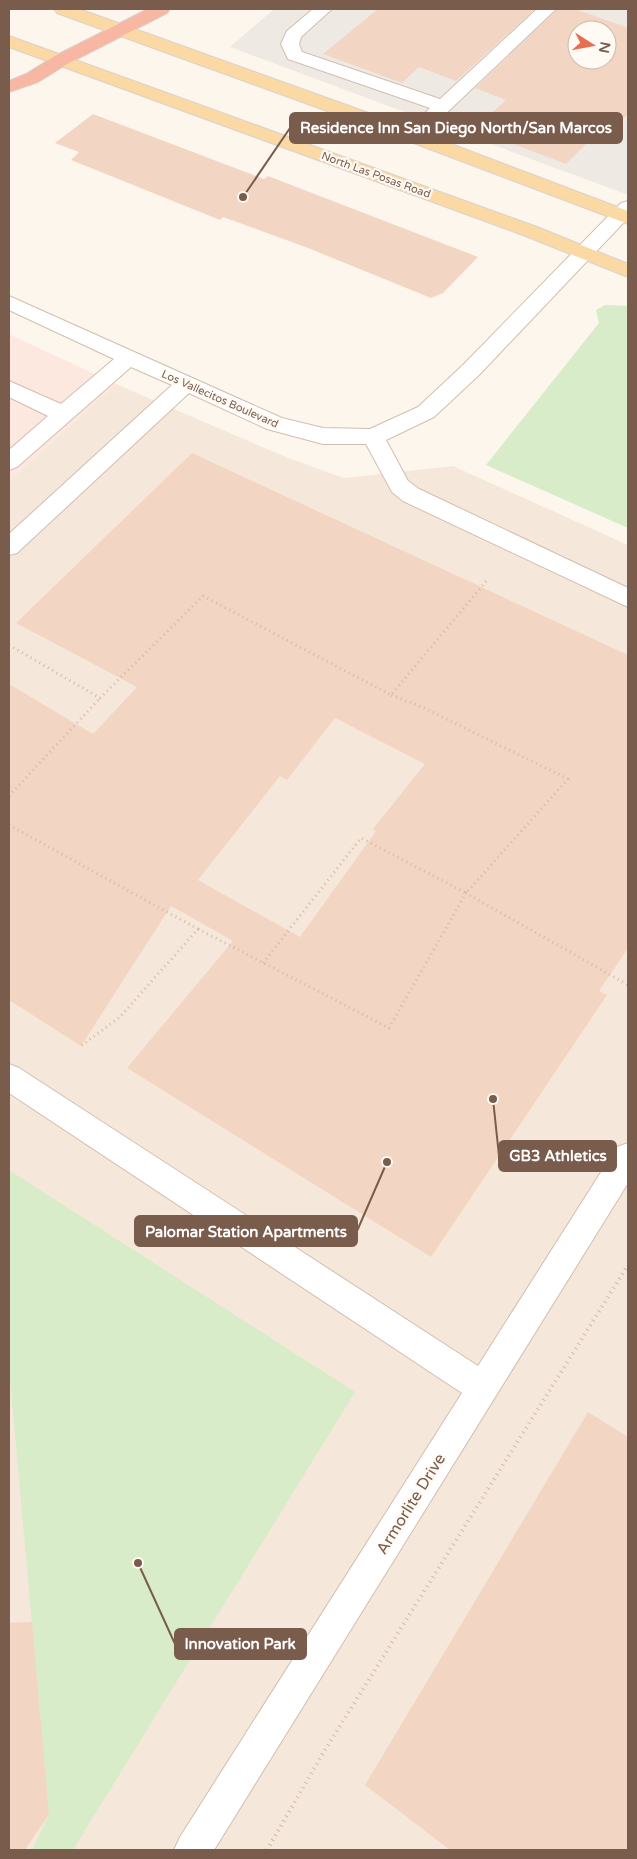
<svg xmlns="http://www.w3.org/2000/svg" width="637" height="1859" font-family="'Varela Round',sans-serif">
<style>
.residential{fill:#f5e8da}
.commercial{fill:#fde8e0}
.industrial{fill:#efe9e4;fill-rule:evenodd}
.green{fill:#d8ecc9}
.building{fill:#f3d5c3;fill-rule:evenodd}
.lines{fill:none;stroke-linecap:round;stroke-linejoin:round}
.minor-casing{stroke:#d1beb0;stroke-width:2}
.major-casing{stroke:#dad1cd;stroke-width:2}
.highway-casing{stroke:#dad1cd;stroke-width:2}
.path-far1{stroke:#d9b8a5;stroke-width:3;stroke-dasharray:1 4;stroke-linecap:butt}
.path{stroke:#d9b8a5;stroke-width:4;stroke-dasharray:1 4.5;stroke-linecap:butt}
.minor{fill:#fff;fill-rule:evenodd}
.major{fill:#fbd9a5;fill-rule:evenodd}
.highway{fill:#f7b7a3;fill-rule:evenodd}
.labels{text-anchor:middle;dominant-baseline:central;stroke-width:4.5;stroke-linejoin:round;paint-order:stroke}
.far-street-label{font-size:11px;fill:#7a5c4d;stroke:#fffaf3}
.near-street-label{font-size:16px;fill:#7a5c4d;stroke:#fffaf3}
.leader{fill:none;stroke:#7a5c4d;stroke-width:2}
.callout-dot{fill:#7a5c4d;stroke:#fffaf3;stroke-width:2}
.callout{fill:#7a5c4d;stroke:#7a5c4d;stroke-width:2}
.callout-label{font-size:15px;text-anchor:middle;font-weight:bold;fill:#fff}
</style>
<rect width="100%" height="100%" fill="#fdf6ec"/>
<!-- residential -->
<path class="residential" d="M116 384 288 458 344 478 453 466 628 545V1850H9V481Z"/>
<!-- commercial -->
<path class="commercial" d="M9 334 116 384 9 481Z"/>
<!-- industrial -->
<path class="industrial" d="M274 9H628V195L230 47ZM577 30H607V60H577Z"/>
<!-- green -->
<path class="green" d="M605 305 628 306V528L486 465 599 323 596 310Z
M9 1170 355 1392 73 1850H32L49 1814 9 1368Z"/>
<!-- building -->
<path class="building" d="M378 9H535L456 81 419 67 402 83 323 54Z
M558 9H575L628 28V114L613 128 605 125 566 164 474 129 506 100 475 88ZM577 30H607V60H577Z
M93 114 264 179 268 176 478 257 443 293 431 298 308 248 223 217 220 220 71 160 79 152 55 143Z
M192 453 628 655V948L599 991 607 995 431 1257 127 1068 233 941 171 906 81 1046 9 1000V684L93 734 137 687 16 623ZM335 718 425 764 373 829 376 831 300 937 198 880 280 776 287 780Z
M588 1412 628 1437V1850H450L365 1785Z
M32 1622 49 1814 25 1850H9V1623Z"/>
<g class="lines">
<!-- minor casing -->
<g class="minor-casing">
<path id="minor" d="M313 9H332L301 37 299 44 302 52 440 99 537 9H556L418 140 411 142 404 140 402 136 430 108 288 59 281 44 287 31Z
M628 201V218L479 375 434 417 386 440 408 481 419 489 628 588V607L403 501 392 492 366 444H323L267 429 189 393 17 553 9 555V534L172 385 131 367 17 467 9 470V450L48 416 9 397V381L61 404 114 359 9 310V296L282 418 323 428 370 429 418 407 463 365 621 203Z
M9 1064 19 1068 478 1366 617 1147 628 1143V1183L214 1850H174L180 1837 462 1393 9 1093Z"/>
</g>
<!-- major casing -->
<g class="major-casing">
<path id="major" d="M54 9H79L388 120 628 211V224L374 128 57 13Z
M9 36 537 227 628 264V277L523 235 9 47Z"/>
</g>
<!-- highway casing -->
<g class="highway-casing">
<path id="highway" d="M148 9H170L167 13 67 64 38 82 9 92V81L26 74 55 56Z"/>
</g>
<!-- path-far1 -->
<path class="path-far1" d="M9 645 100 698 203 596 391 695 488 579
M9 796 100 698
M9 825 198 929 120 1017 81 1046
M198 929 389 1028 466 893 628 985
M263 963 361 838 466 893 568 779 422 707 391 695"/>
<!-- path -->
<path class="path" d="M267 1850 323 1753 628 1265"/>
<!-- minor -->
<use href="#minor" class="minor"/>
<!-- major -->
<use href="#major" class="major"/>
<!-- highway -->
<use href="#highway" class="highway"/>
</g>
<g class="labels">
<!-- far-street labels -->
<g class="far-street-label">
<text transform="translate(376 175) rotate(20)">North Las Posas Road</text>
<text transform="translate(220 399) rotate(24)">Los Vallecitos Boulevard</text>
</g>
<!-- near-street labels -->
<g class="near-street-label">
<text transform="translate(411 1504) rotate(-58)">Armorlite Drive</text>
</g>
</g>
<!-- callouts -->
<path class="leader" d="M243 197L290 128M493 1099L499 1156M387 1162L357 1231M138 1563L175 1644"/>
<g class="callout-dot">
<circle cx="243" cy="197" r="5"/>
<circle cx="493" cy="1099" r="5"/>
<circle cx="387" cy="1162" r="5"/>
<circle cx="138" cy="1563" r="5"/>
</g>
<g class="callout">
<rect x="290" y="113" width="332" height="30" rx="5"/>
<rect x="499" y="1141" width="117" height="30" rx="5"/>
<rect x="135" y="1216" width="222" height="30" rx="5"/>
<rect x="175" y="1629" width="131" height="30" rx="5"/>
</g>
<g class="callout-label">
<text x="456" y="133">Residence Inn San Diego North/San Marcos</text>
<text x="558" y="1161">GB3 Athletics</text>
<text x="246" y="1237">Palomar Station Apartments</text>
<text x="240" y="1649">Innovation Park</text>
</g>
<!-- border -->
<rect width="637" height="1859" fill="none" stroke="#7a5c4d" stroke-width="20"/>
<!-- north arrow -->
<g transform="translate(592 45) rotate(101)"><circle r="24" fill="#fffaf3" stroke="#cabbb1"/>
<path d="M0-4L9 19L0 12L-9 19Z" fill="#e76f51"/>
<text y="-8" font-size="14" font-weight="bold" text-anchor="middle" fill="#7a5c4d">N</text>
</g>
</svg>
